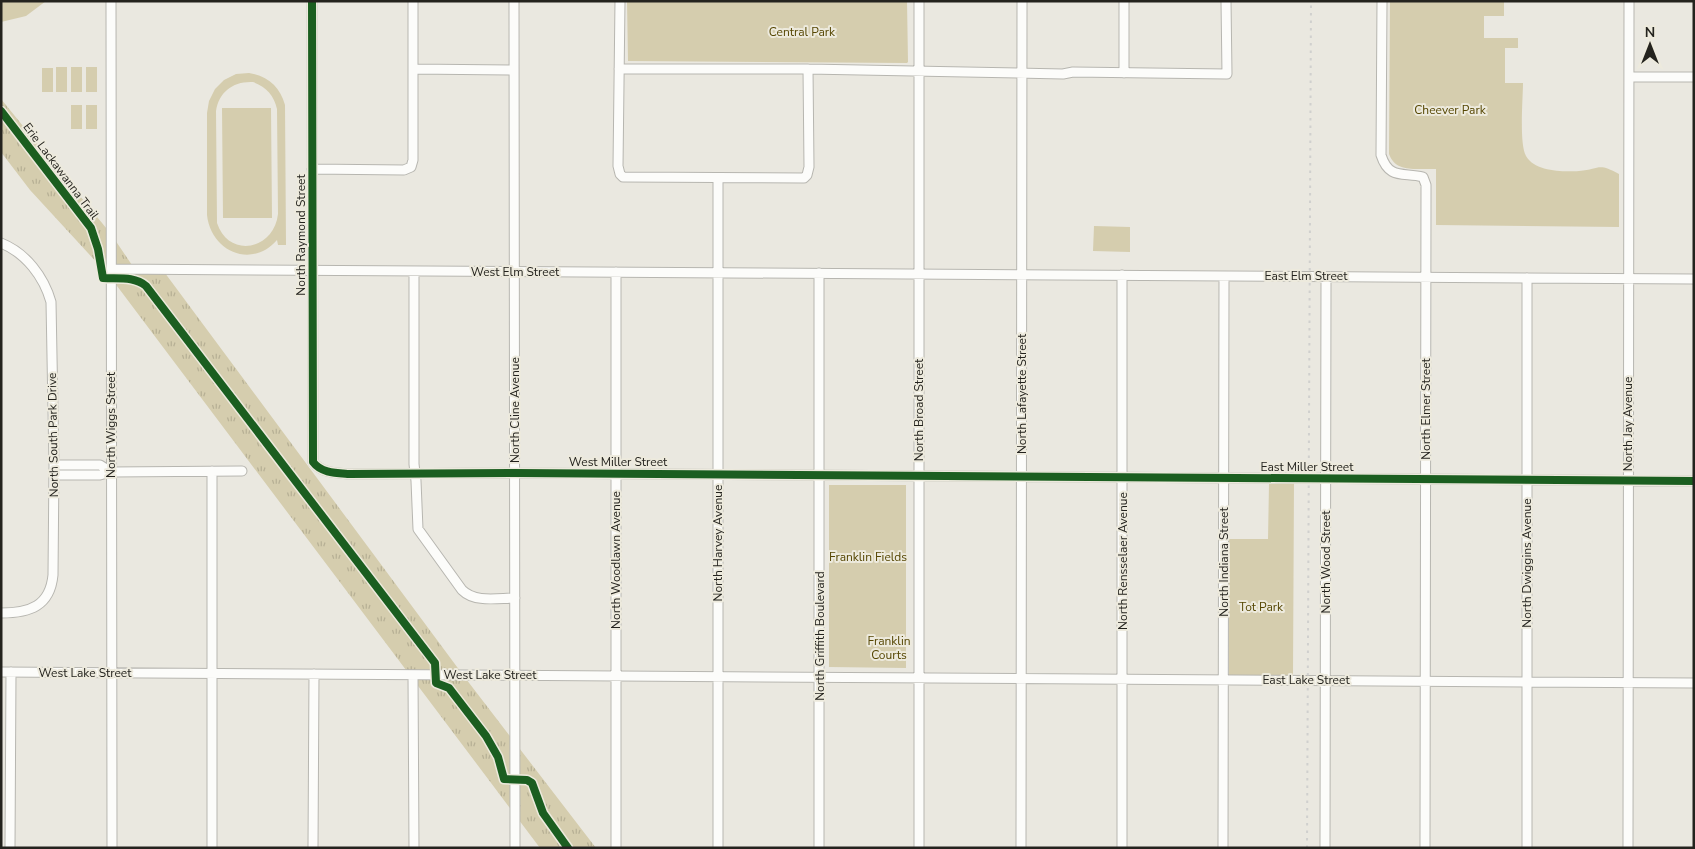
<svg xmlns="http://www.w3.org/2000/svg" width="1695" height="849" font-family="'Nunito Sans',sans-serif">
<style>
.grass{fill:url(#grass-tufts)}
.green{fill:#d5cdae;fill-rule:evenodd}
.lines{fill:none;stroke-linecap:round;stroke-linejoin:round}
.minor-casing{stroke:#b7b6b0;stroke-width:11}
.minor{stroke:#fcfcfa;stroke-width:9}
.rail{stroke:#d0d0ce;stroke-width:2;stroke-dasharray:2.5 5;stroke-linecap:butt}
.cycleway-casing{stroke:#edeadd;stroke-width:11}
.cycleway{stroke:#1b5e20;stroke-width:8}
.labels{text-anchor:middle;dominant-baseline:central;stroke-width:4;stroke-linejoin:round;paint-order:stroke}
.park-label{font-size:12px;fill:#554602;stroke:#edeadd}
.street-label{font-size:12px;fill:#24231e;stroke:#edeadd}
</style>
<defs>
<pattern id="grass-tufts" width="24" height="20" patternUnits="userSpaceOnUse" patternTransform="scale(1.25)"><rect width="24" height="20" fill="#d5cdae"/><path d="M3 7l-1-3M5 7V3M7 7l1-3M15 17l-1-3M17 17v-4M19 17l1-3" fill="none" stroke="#b7b095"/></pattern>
</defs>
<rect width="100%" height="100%" fill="#eae8e0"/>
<!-- grass -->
<path class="grass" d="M1 99 111 234 136 271 162 269 463 675 596 848H540L111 278 30 190 1 152Z"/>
<!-- green -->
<path class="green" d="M1 1H46L26 16 1 22Z
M627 1H907L908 62 907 63 628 61Z
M1390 1H1504V16H1484V38H1518V48H1505V83H1523C1523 98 1519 144 1526 156 1535 172 1564 172 1579 171 1600 169 1598 162 1619 174V227L1436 225V169C1419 168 1396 174 1389 154Z
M56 67H67V92H56Z
M71 67H82V92H71Z
M86 67H97V92H86Z
M42 68H53V92H42Z
M249 73C268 76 280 87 285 105L286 245H278L277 240C252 269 211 252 207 215V113L209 101 215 89 224 80 236 74ZM253 82C266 87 274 95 277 109L278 214C274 250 229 259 217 223L216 111C219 92 233 81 253 82Z
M71 105H82V129H71Z
M86 105H97V129H86Z
M222 108H271L272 218H223Z
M1094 226 1130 227V252L1093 251Z
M1294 482 1293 676 1229 675V539H1268L1269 484Z
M829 485H906V668L829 667Z"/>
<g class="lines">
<!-- minor casing -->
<g class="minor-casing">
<path id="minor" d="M111 1 112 848
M312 1 313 462C321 473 336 473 349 474L515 473 1694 481
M514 1 515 848
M620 1 618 166 620 174 623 177 804 178 807 175 809 167 808 69
M919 1V848
M1382 1 1381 155C1389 180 1403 172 1423 177L1426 185 1425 848
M413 69 514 70
M619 69H808L1063 74 1073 72 1227 74 1226 1
M1124 73V1
M1629 77H1694
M312 169 404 170 411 167 413 160V1
M718 178V848
M1 243C26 253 44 277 51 302L54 465 53 575C50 606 30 613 1 613
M111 269 1694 279
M414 271V464L416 481 418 529 462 590C475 603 498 598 515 598
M819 273V848
M1122 275V848
M54 465H100L111 472
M54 475H100L111 472 242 471
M1 672 1694 683
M413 675 414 848
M10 848 11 672
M212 848V471
M313 848 314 674
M616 848V272
M1021 848 1022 1
M1223 848 1224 276
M1325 848 1326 277
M1527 848V278
M1628 848 1629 1"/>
</g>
<!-- minor -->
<use href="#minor" class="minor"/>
<!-- rail -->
<path class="rail" d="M1307 848 1311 1"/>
<!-- cycleway casing -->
<g class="cycleway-casing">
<path id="cycleway" d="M312 1 313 462C321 473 336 473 349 474L515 473 1694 481
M1 111 91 228 98 249 103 278C118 279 134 276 146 286L435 663 436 683 449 688 486 736 498 757 504 779 527 780 532 783 543 813 568 848"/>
</g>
<!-- cycleway -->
<use href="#cycleway" class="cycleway"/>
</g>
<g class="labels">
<!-- park labels -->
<g class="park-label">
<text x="802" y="32">Central Park</text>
<text x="1450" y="110">Cheever Park</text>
<text x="868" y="557">Franklin Fields</text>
<text x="1261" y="607">Tot Park</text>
<text x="889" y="641">Franklin<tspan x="889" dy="14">Courts</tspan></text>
</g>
<!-- street labels -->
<g class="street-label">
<text transform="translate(61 171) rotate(53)">Erie Lackawanna Trail</text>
<text transform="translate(301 235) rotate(-90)">North Raymond Street</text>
<text x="515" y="272">West Elm Street</text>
<text x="1306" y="276">East Elm Street</text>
<text transform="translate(1022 394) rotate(-90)">North Lafayette Street</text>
<text transform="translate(1426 409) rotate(-90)">North Elmer Street</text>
<text transform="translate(515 410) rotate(-90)">North Cline Avenue</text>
<text transform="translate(919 410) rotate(-90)">North Broad Street</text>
<text transform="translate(1628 424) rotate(-90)">North Jay Avenue</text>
<text transform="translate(111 425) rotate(-90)">North Wiggs Street</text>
<text transform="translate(53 435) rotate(-91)">North South Park Drive</text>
<text x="618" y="462">West Miller Street</text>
<text x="1307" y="467">East Miller Street</text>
<text transform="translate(718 543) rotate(-90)">North Harvey Avenue</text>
<text transform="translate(616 560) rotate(-90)">North Woodlawn Avenue</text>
<text transform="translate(1123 561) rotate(-90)">North Rensselaer Avenue</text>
<text transform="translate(1224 562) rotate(-90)">North Indiana Street</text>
<text transform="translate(1326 562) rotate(-90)">North Wood Street</text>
<text transform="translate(1527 563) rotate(-90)">North Dwiggins Avenue</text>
<text transform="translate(820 636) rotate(-90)">North Griffith Boulevard</text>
<text x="85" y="673">West Lake Street</text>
<text x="490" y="675">West Lake Street</text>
<text x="1306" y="680">East Lake Street</text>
</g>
</g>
<!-- border -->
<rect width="1695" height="849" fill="none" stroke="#24231e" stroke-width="5"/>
<!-- north arrow -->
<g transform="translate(1650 45)" stroke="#edeadd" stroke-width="4" paint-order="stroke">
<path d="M0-4L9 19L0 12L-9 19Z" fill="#24231e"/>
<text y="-8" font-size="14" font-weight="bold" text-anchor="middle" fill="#24231e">N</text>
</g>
</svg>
